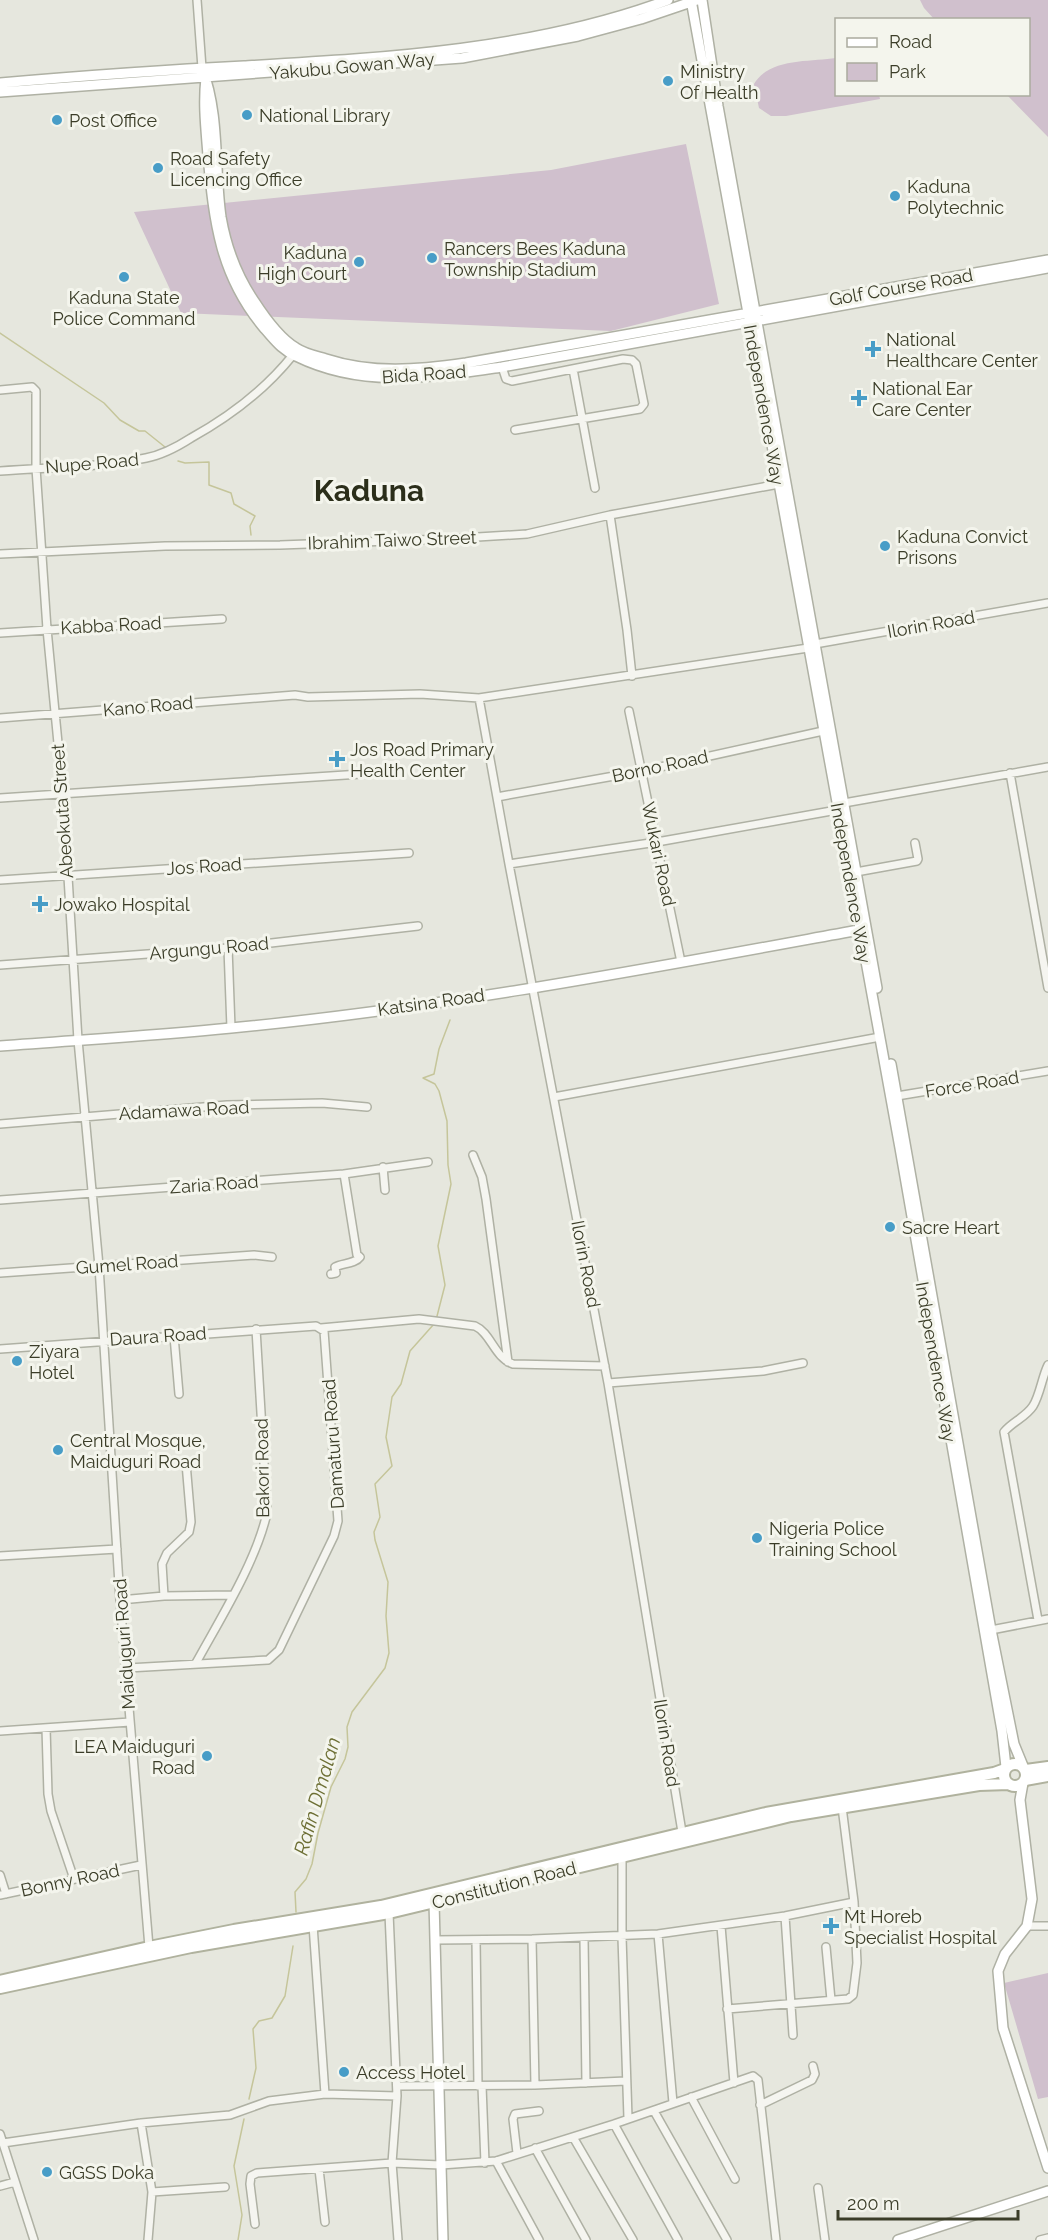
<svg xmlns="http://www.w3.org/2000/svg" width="1048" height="2240" font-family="Raleway,sans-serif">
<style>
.green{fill:#d0c0cd}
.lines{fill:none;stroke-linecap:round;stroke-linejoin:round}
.stream{stroke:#c5c59a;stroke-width:1.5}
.street-casing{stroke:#afb1a4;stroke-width:10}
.secondary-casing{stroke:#afb1a4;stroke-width:12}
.primary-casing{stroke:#b0b29e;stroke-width:14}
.street{stroke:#f5f5f0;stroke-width:7}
.secondary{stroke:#fff;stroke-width:9}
.primary{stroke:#fff;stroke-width:10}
.poi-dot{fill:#489dc7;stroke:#f4f5ed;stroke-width:2}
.labels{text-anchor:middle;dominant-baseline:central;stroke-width:6;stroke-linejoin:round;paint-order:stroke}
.street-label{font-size:18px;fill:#3b3d28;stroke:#f4f5ed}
.poi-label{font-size:18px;fill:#3b3d28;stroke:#f4f5ed;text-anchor:start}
.water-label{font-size:20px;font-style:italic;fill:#6d6f34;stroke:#f4f5ed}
.town-label{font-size:30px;font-weight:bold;fill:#2b2e1a;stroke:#f4f5ed}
</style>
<rect width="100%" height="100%" fill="#e6e7de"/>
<!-- green -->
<path class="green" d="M920 0H1048V137L1007 95 1028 94V20L934 19 924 8Z
M836 58V94L879 95 880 99 786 116H771L759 108 754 84C769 58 810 62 836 58Z
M686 144 719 304 611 331 181 313 134 212 551 170Z
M1048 1973V2097L1038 2099 1004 1983Z"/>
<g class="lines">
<!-- stream -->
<path class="stream" d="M0 333 104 403 120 420 139 431H145L165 447
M178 461 185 463 209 462V485L231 493 234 504 255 516 250 526 251 535
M436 1320 445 1285 438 1246 451 1184 448 1165 447 1121 439 1091 435 1084 423 1078 434 1074 439 1049 450 1020
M296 1912 295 1892 306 1879 312 1864 318 1833 331 1787 345 1759 348 1747 347 1727 352 1712 385 1668 389 1653 386 1616 388 1582 375 1540 374 1532 380 1517 375 1484 392 1466 386 1437 392 1397 401 1384 410 1351 434 1324
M249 2099 256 2068 253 2029 259 2021 272 2018 285 1996 293 1946
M238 2240 242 2215 234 2166 244 2119"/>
<!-- street casing -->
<g class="street-casing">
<path id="street" d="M197 0 202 68
M502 367 506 379 512 381 623 359 632 360 636 364 644 404 640 409 515 430
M573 369 595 488
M0 390 32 387 36 391V468L47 629 63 795 78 1040 99 1266 120 1600 149 1947
M0 471C48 467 98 468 146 458 162 455 177 447 191 438 231 416 264 391 293 355
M610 515 627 630 632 676
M0 554 165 546 280 545 445 539 527 534 610 515 779 484
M0 633 222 619
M815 644 1048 603
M479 698 509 864 608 1383 682 1832
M629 711 681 962
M0 718 295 695 308 697 420 694 479 698 808 648
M1010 773 1048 988
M497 797 642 771 823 731
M0 798 361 774
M844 803 1048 767
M509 864 657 842 837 810
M856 872 917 861 918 859 915 843
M0 880 409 853
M228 948 231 1028
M0 965 228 948 418 926
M897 1096 1048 1071
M554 1097 880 1037
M0 1124 227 1105 322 1103 367 1107
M473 1155 482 1177 486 1199 508 1362
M383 1167 385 1190
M0 1200 344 1174 428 1162
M0 1273 254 1255 272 1257
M331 1274 336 1273 335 1267C342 1263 355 1264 360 1257L357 1255 344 1174
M321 1328 419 1319 475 1326C491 1333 494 1357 513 1364L605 1366
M174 1336 179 1394
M0 1349 316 1326 324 1331 338 1521 334 1536 279 1650 268 1660 128 1668
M608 1383 763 1371 803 1363
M0 1556 117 1549
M164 1596 162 1564 167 1553 189 1532 191 1522 186 1463
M120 1600 164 1596 233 1595
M1038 1620 1004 1432C1012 1422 1026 1417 1033 1406 1040 1395 1042 1377 1048 1365
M991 1630 1048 1619
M196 1663C220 1619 256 1562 267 1513L256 1329
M46 1728 48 1794 51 1811 74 1879
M0 1731 130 1722
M622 1856V1937L628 2118
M0 1875 6 1894
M0 1895 141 1865
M389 1913 397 2096 392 2163 398 2240
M785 1916 793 2035
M313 1925 325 2094
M721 1926 734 2083
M1027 1926H1048
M658 1934 673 2103
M584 1938 586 2083
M532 1939 535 2085
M435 1940 532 1939 658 1934 785 1916 854 1902
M476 1940 478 2086
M826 1947 831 2000
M727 2009 848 1999 853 1995 857 1963 854 1902 842 1807
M397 2086 535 2085 626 2081
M482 2086 485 2163
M691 2097 735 2179
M760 2105 812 2080 815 2074 813 2066
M654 2111 727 2240
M141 2123 152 2192 148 2240
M614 2124 678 2240
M0 2134 34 2240
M573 2137 633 2240
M3 2143 141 2123 230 2115 269 2101 325 2094 397 2096
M535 2148 586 2240
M517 2153 513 2119 515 2114 539 2111
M496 2161 539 2240
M319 2169 325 2222
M0 2186 15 2182
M818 2188 825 2240
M152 2192 225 2187
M255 2224 250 2184 251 2176 257 2173 392 2163 441 2165 496 2161 614 2124 753 2076 758 2080 776 2240
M1040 2240 1048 2238"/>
</g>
<!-- secondary casing -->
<g class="secondary-casing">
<path id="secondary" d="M691 0 900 1148 1002 1731 1006 1767
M702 0 718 106 877 988
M202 68C220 115 214 168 221 217 226 246 237 276 254 301 265 318 279 338 296 348 305 354 316 356 326 359 372 374 418 370 466 363L1048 260
M206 78C203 104 206 129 208 155 214 222 220 276 265 329 275 340 282 350 296 356 363 389 431 377 502 367L1048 268
M0 83C81 76 163 70 244 66 385 58 534 50 668 0
M0 92 462 58 578 36 641 19 697 0
M0 1046C77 1040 154 1036 231 1028 442 1008 651 968 859 930
M891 1064 991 1630 1014 1744 1023 1766
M1023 1783 1020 1800 1032 1899 1027 1926 1005 1954 998 1971 1003 2028 1048 2168
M434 1902 443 2240
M898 2240 1048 2191"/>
</g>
<!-- primary casing -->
<g class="primary-casing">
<path id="primary" d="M1004 1775a11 11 0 1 1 22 0a11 11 0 1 1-22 0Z
M1026 1770 1048 1767
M1025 1780 1048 1776
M0 1981 149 1947 234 1930 381 1906 766 1813 994 1773 1005 1769
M0 1988 191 1947 389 1913 791 1816 979 1785 1009 1784"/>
</g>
<!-- street -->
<use href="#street" class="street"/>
<!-- secondary -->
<use href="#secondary" class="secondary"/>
<!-- primary -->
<use href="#primary" class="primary"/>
</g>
<!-- markers -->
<g class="poi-dot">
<circle cx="668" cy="81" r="6"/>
<circle cx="247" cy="115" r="6"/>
<circle cx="57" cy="120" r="6"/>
<circle cx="158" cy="168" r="6"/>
<circle cx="895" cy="196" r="6"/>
<circle cx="432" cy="258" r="6"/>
<circle cx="359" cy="262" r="6"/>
<circle cx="124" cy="277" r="6"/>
<path d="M870 340h6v6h6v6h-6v6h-6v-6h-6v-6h6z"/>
<path d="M856 389h6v6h6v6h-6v6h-6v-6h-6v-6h6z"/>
<circle cx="885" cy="546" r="6"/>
<path d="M334 750h6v6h6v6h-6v6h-6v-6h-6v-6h6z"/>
<path d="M37 895h6v6h6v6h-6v6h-6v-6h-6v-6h6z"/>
<circle cx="890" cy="1227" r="6"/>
<circle cx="17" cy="1361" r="6"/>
<circle cx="58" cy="1450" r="6"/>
<circle cx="757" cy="1538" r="6"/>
<circle cx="207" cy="1756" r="6"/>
<path d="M828 1917h6v6h6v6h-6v6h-6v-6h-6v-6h6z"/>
<circle cx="344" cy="2072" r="6"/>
<circle cx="47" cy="2172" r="6"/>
</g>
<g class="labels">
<!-- street labels -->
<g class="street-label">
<text transform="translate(352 66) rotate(-5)">Yakubu Gowan Way</text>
<text transform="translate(901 287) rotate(-10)">Golf Course Road</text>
<text transform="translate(424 374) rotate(-4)">Bida Road</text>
<text transform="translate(764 405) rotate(80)">Independence Way</text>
<text transform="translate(92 463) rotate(-5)">Nupe Road</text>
<text transform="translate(392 540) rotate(-2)">Ibrahim Taiwo Street</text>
<text transform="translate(931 624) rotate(-10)">Ilorin Road</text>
<text transform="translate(111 625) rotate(-3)">Kabba Road</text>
<text transform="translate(148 706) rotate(-5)">Kano Road</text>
<text transform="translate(660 766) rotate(-12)">Borno Road</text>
<text transform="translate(62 811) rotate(-94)">Abeokuta Street</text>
<text transform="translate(659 854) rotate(78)">Wukari Road</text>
<text transform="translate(204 866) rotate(-4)">Jos Road</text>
<text transform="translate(851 883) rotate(80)">Independence Way</text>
<text transform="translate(209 948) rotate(-5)">Argungu Road</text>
<text transform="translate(431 1002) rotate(-8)">Katsina Road</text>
<text transform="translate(972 1084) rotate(-9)">Force Road</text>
<text transform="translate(184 1110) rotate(-3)">Adamawa Road</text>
<text transform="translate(214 1184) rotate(-4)">Zaria Road</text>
<text transform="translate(127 1264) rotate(-4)">Gumel Road</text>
<text transform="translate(586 1264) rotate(79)">Ilorin Road</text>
<text transform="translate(158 1336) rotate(-4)">Daura Road</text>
<text transform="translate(936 1362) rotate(80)">Independence Way</text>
<text transform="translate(333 1444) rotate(-94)">Damaturu Road</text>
<text transform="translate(262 1468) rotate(-91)">Bakori Road</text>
<text transform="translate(124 1644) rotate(-94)">Maiduguri Road</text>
<text transform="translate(667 1743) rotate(81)">Ilorin Road</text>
<text transform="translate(70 1880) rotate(-12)">Bonny Road</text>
<text transform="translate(504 1885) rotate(-14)">Constitution Road</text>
</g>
<!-- poi labels -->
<g class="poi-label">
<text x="680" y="71">Ministry<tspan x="680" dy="21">Of Health</tspan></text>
<text x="259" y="115">National Library</text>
<text x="69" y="120">Post Office</text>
<text x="170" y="158">Road Safety<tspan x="170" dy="21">Licencing Office</tspan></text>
<text x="907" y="186">Kaduna<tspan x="907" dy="21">Polytechnic</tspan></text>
<text x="444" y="248">Rancers Bees Kaduna<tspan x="444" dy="21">Township Stadium</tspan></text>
<text x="347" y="252" text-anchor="end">Kaduna<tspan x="347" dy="21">High Court</tspan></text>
<text x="124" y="297" text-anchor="middle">Kaduna State<tspan x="124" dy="21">Police Command</tspan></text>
<text x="886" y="339">National<tspan x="886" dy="21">Healthcare Center</tspan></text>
<text x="872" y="388">National Ear<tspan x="872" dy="21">Care Center</tspan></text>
<text x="897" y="536">Kaduna Convict<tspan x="897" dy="21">Prisons</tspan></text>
<text x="350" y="749">Jos Road Primary<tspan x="350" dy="21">Health Center</tspan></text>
<text x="54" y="904">Jowako Hospital</text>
<text x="902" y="1227">Sacre Heart</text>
<text x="29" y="1351">Ziyara<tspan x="29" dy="21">Hotel</tspan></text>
<text x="70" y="1440">Central Mosque,<tspan x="70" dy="21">Maiduguri Road</tspan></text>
<text x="769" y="1528">Nigeria Police<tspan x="769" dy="21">Training School</tspan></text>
<text x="195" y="1746" text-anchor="end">LEA Maiduguri<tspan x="195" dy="21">Road</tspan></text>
<text x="844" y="1916">Mt Horeb<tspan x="844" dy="21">Specialist Hospital</tspan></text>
<text x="356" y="2072">Access Hotel</text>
<text x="59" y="2172">GGSS Doka</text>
</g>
<!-- water labels -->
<g class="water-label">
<text transform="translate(317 1796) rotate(-74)">Rafin Dmalan</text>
</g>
<!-- town labels -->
<g class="town-label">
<text x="369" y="490">Kaduna</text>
</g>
</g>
<!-- legend -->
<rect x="835" y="18" width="195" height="78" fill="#f4f5ed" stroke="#aaab9e" stroke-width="1.5"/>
<rect x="847" y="38" width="30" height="9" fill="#ffffff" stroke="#aaab9e" stroke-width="1.5"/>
<text x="889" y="48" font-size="18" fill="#3b3d28">Road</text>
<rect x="847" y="63" width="30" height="18" fill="#d0c0cd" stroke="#aaab9e" stroke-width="1.5"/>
<text x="889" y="78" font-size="18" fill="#3b3d28">Park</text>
<!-- scale -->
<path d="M838 2210v9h180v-9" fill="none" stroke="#3b3d28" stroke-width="3"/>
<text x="847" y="2210" font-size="18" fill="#3b3d28" stroke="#f4f5ed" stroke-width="4.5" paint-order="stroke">200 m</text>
</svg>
